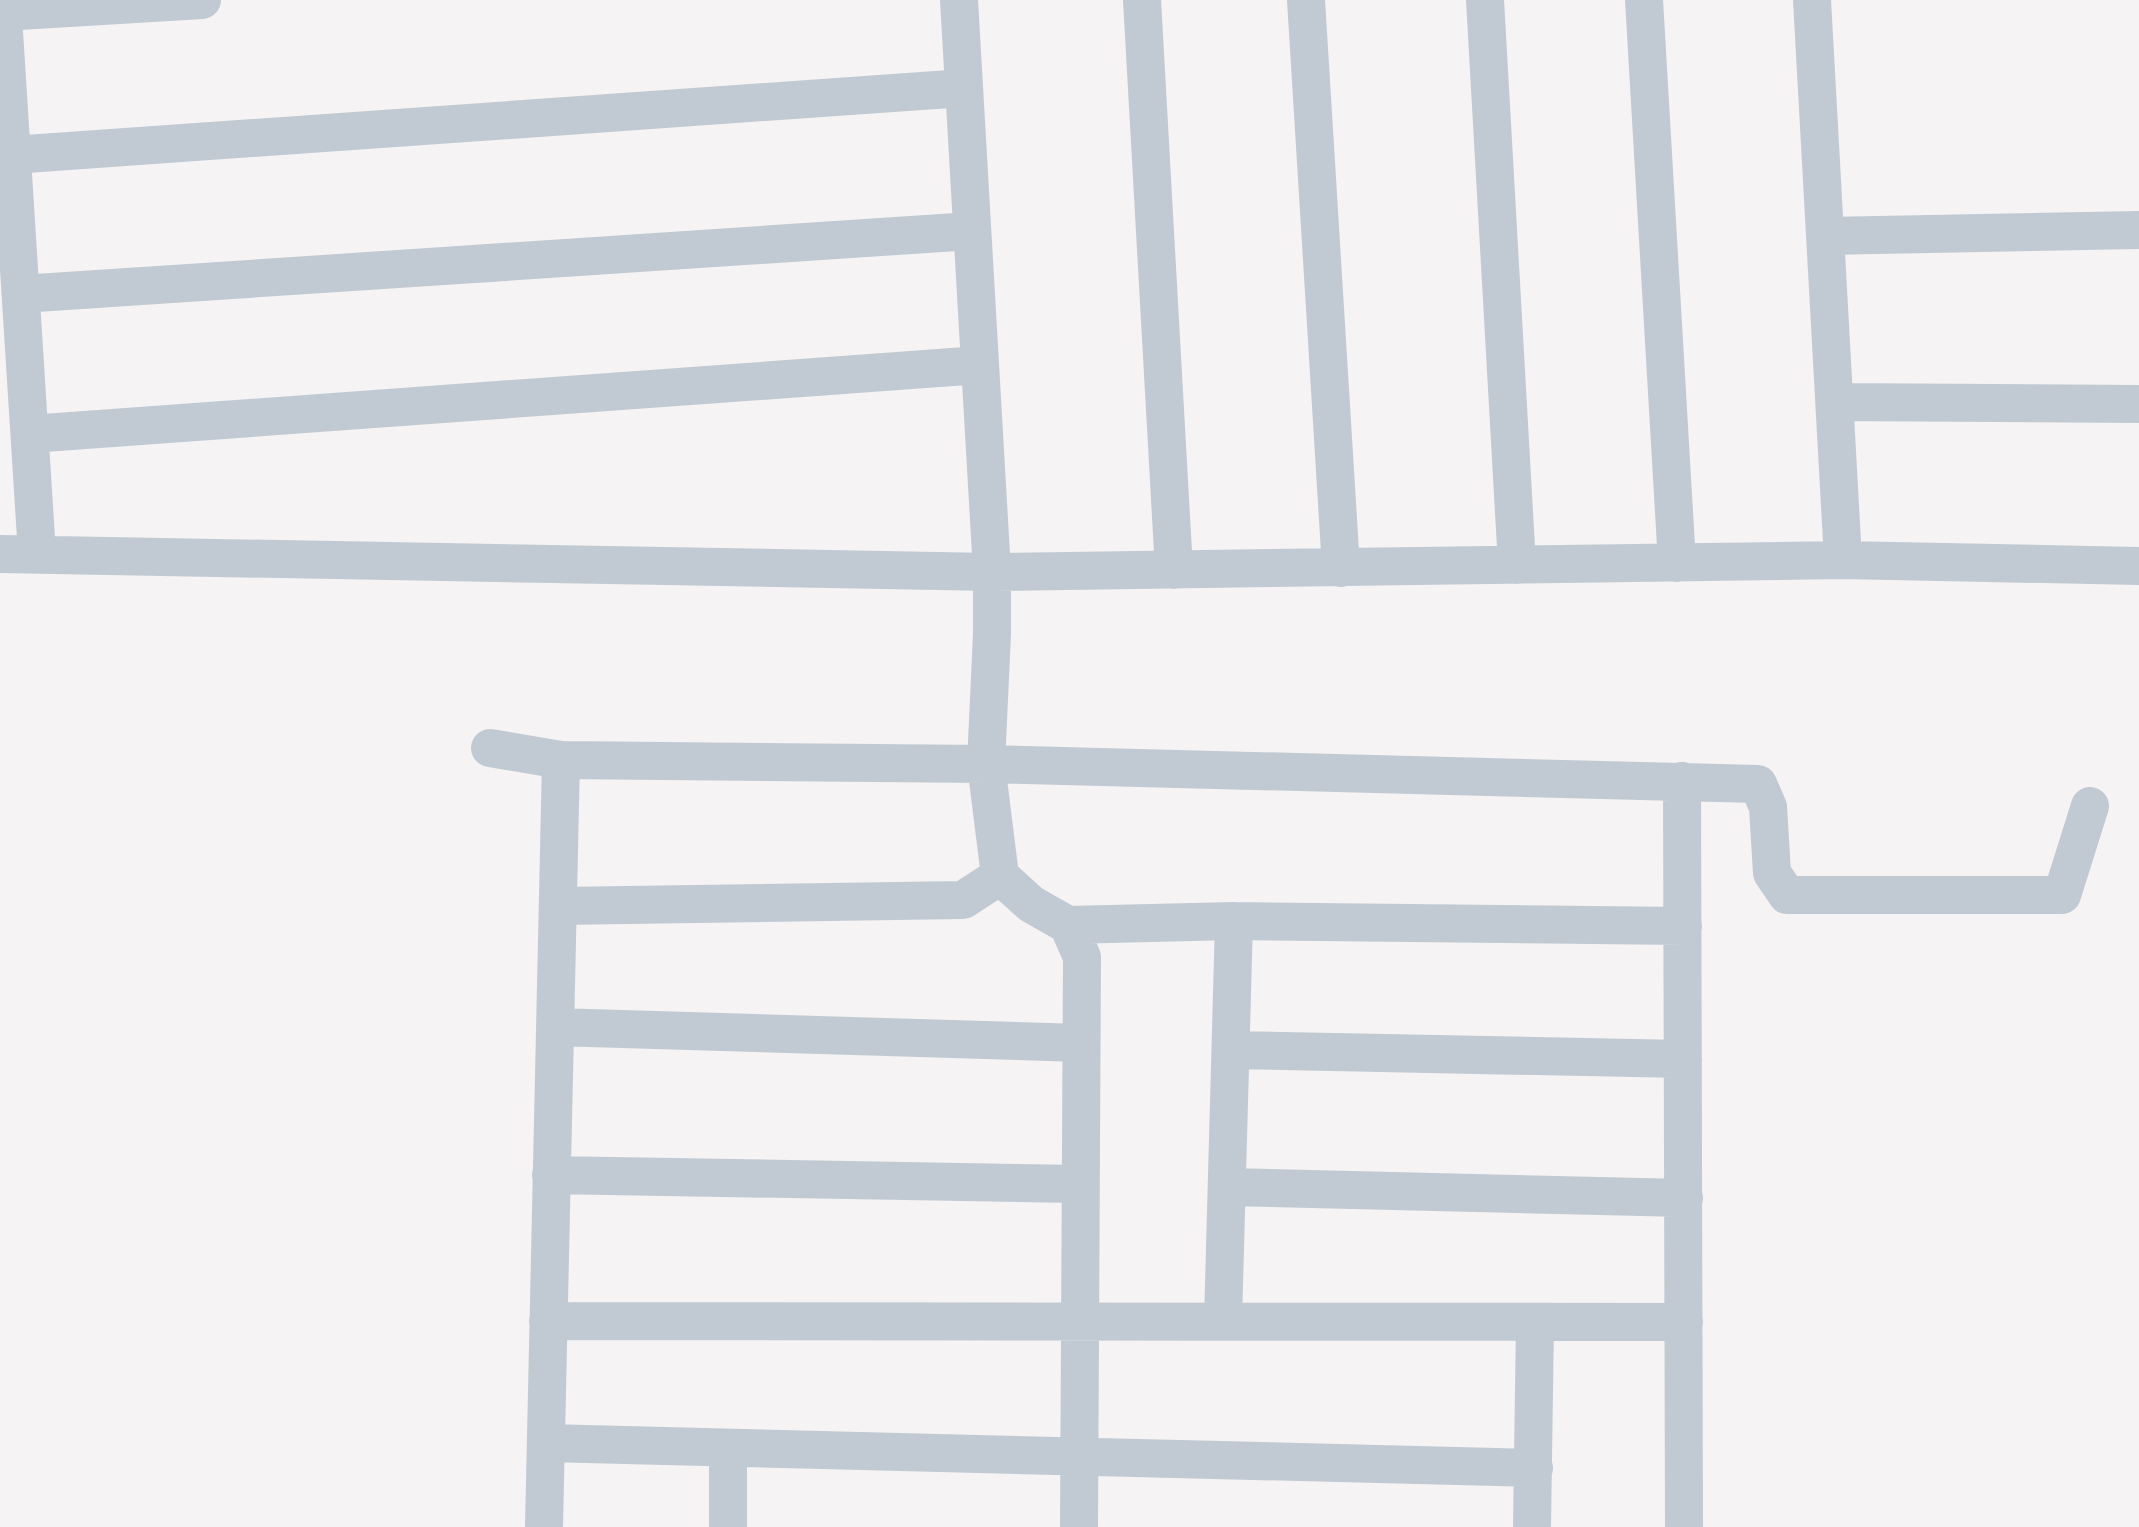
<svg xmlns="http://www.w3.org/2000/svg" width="2139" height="1527" font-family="'Alegreya Sans',sans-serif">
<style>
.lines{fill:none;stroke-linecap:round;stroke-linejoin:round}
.minor{stroke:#c1cad2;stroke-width:38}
</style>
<rect width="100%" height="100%" fill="#f5f3f3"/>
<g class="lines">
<!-- minor -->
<path class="minor" d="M2 0 37 554
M959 0 992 572V634L986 764 1000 876 1031 904 1068 925 1082 957 1079 1527
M1142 0 1174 570
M1306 0 1341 568
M1485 0 1517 565
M1644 0 1677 563
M1812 0 1843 560
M3 12 202 0
M12 155 964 88
M1825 236 2139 230
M21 294 972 231
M1835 402 2139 404
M30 434 980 365
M0 554 992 572 1843 560 2139 566
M490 748 561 760 544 1527
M561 760 986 764 1758 784 1768 807 1772 873 1787 895H2062L2090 806
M1682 781 1684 1527
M558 906 963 900 1000 876
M1068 925 1234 921 1683 926
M555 1027 1081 1043
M1231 1050 1683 1059
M551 1175 1080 1184
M1228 1187 1684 1198
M548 1321 1684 1322
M1223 1321 1234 921
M546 1443 1534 1468
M728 1448V1527
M1532 1527 1535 1322"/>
</g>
</svg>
